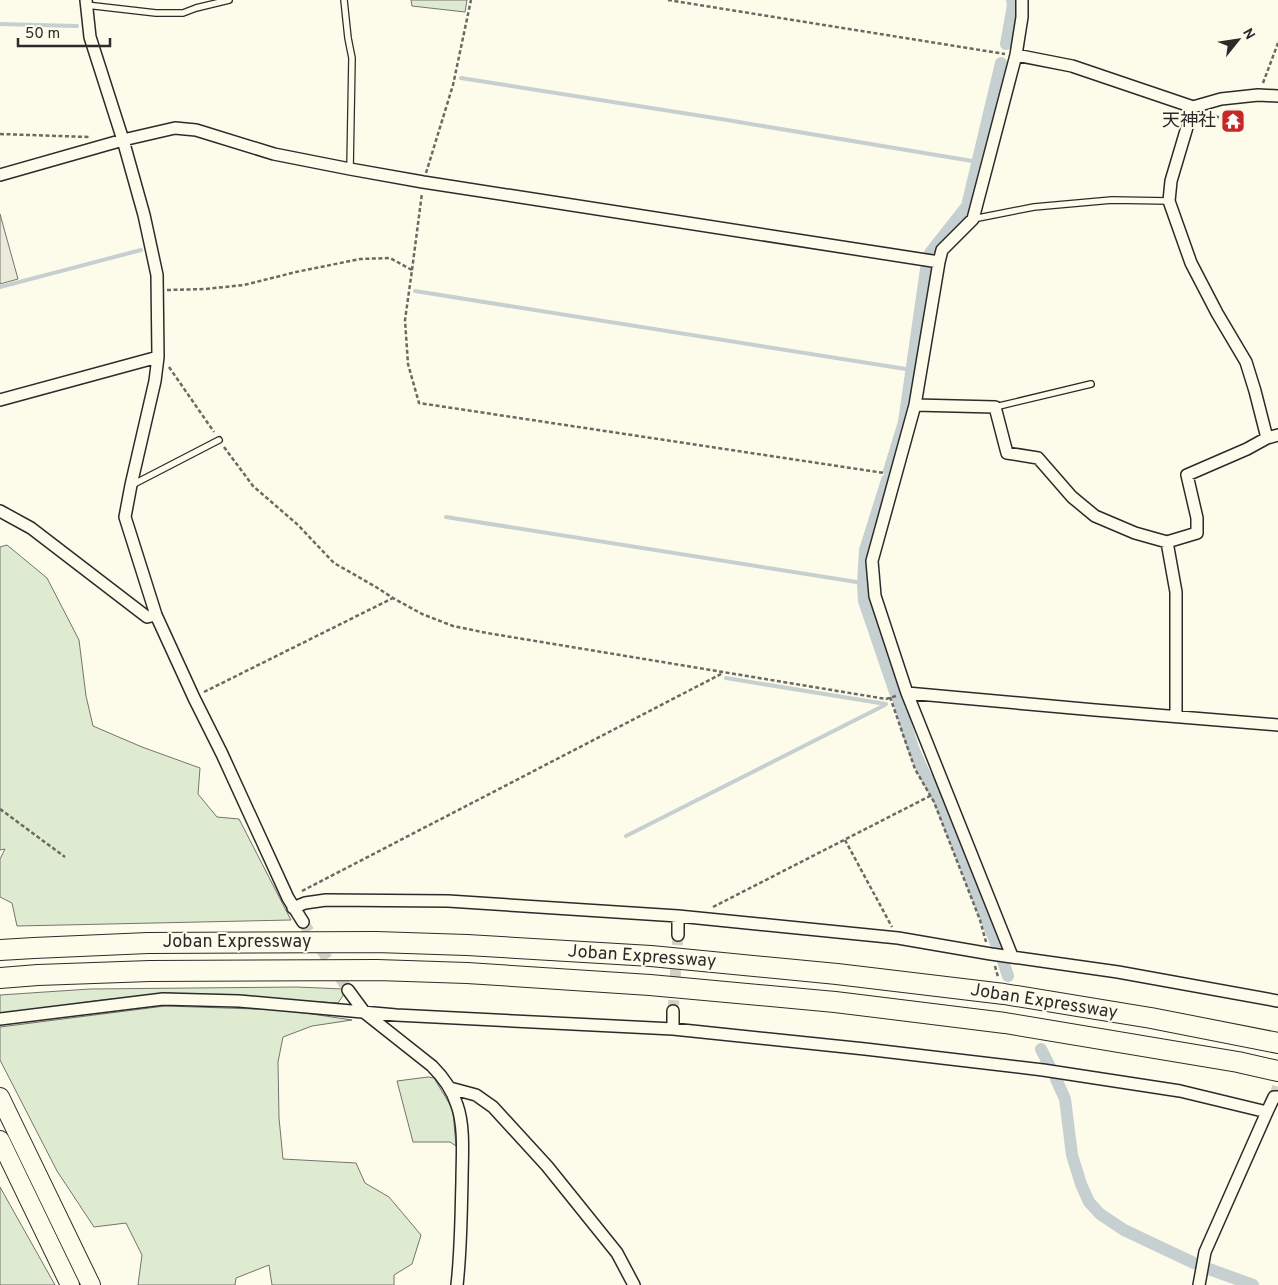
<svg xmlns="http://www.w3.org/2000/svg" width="1278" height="1285" font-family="Overpass,'Noto Sans JP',sans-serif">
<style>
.green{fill:#deebd1;stroke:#74746e}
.parking{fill:#eceadb;stroke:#74746e}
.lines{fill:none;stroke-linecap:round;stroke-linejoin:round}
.stream{stroke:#c7d0d0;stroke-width:4}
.canal{stroke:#c7d0d0;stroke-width:12}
.building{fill:#f2b8a0;stroke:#2b2b2b}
.street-tunnel{stroke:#d3d1c4;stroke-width:11;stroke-dasharray:11 5.5;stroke-linecap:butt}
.lane-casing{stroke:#2b2b2b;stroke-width:8}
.street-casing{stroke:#2b2b2b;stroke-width:14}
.primary-casing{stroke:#2b2b2b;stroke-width:20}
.highway-casing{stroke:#2b2b2b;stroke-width:22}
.path{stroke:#6a6964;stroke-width:2.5;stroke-dasharray:4 2.5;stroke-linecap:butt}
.lane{stroke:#fdfbea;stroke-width:5.5}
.street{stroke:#fdfbea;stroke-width:11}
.primary{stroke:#fdfbea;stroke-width:18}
.highway{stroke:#fdfbea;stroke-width:20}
.labels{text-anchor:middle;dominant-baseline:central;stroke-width:4;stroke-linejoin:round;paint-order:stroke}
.poi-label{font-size:18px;fill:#2b2b2b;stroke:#fdfbea;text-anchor:end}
.street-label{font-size:18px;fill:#2b2b2b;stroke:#fdfbea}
</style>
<rect width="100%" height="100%" fill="#fdfbea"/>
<!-- green -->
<path class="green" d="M411 0H467L465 12 412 6Z
M7 545 47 578 79 640 86 696 93 726 142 747 200 768 198 794 217 817 239 819 291 920 17 926 12 903 0 897V859L5 849 0 850V547Z
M297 987 343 989 344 994 338 1003 168 993 102 1000 0 1014V995L90 989Z
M165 1006 285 1010 352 1020 312 1026 283 1037 278 1062 279 1118 283 1159 356 1163 365 1183 389 1197 421 1235 412 1264 394 1275V1285H272L269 1265 236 1278 235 1285H138L142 1255 126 1223 94 1227 57 1171 0 1060V1027Z
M428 1077 434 1078 449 1103 453 1112 456 1146 450 1142H413L397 1081Z
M0 1187 55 1285H0Z"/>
<!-- parking -->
<path class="parking" d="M0 214 18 279 0 284Z"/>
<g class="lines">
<!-- stream -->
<path class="stream" d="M0 24 77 26
M461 78 721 119 978 162
M0 287 141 250
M415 291 912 370
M446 517 863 583
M726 678 886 704
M626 836 883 706 886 704"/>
<!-- canal -->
<path class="canal" d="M1006 44 1013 5 1012 0
M930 253 967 206 1001 63
M889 471 904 422 926 269
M887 480 865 550 863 583 864 601 895 692
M898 699 913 748 923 771 940 802 997 946
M1003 961 1008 976
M1041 1049 1050 1067
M1056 1079 1065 1099 1072 1155 1081 1184 1089 1202 1100 1214 1124 1230 1194 1263
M1209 1269 1253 1285"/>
</g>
<!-- building -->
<path class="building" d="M1231 118 1235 119V124H1230Z"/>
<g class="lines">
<!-- street-tunnel -->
<path class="street-tunnel" d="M303 922 348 990
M673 1011 678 935
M1274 1097 1278 1086"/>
<!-- lane casing -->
<g class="lane-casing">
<path id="lane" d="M344 0 348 38 352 58 350 169
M86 5 156 13H183L196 8 229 0
M973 219 1034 207 1112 200 1169 201
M995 407 1091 384
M132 485 219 440"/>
</g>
<!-- street casing -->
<g class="street-casing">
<path id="street" d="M86 0 90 37 123 140 144 215 157 275 158 357 155 381 131 485 125 517 156 615 194 698 222 754 288 898 303 922
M1016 55 1072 66 1193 107 1221 99 1258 95 1278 96
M1193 107 1171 181 1169 201 1191 263 1217 313 1246 362 1255 391 1267 438
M0 175 123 140 175 128 196 130 274 154 350 169 423 182 939 262
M0 400 158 357
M915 405 995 407 1007 453 1038 458 1072 497 1095 516 1135 533 1167 542 1197 533V518L1187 475 1247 449 1267 438 1278 435
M0 511 31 528 147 617 156 615
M1167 542 1176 592V716
M907 693 1095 710 1278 725
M293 908 305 903 326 900 448 901 678 916 898 938 991 954 1118 972 1278 1001
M678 935V916
M1012 956 907 693 875 596 872 561 915 405 939 262 942 250 973 219 1016 55 1022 17V0
M348 990 365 1013 432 1066C444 1078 452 1089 457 1105 465 1127 462 1158 462 1181 461 1216 461 1250 457 1285
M0 1019 163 999 239 1001 396 1015 673 1029 865 1049 1043 1070 1180 1091 1267 1112
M673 1029V1011
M450 1088 476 1095 493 1107 547 1166 617 1253 634 1285
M1199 1285 1205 1252 1267 1112 1274 1097H1278"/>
</g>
<!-- primary casing -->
<g class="primary-casing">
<path id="primary" d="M0 1097 91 1285
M0 1140 70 1285"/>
</g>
<!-- highway casing -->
<g class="highway-casing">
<path id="highway" d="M0 950 34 948 148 943 376 942 467 945 651 956 837 974 1004 994 1151 1018 1278 1043
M0 978 38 975 150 971 377 970 467 973 650 985 835 1002 1005 1023 1238 1062 1278 1071"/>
</g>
<!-- path -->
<path class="path" d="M668 0 1005 54
M1263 83 1278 43
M1209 114 1227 120
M0 134 89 137
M426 173 453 85 471 0
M412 270 422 193
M167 290 205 289 244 285 296 272 360 259 390 258 412 270 405 320 408 364 419 403 884 473
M169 367 214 432
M224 447 253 486 298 525 334 563 376 587 393 598 422 614 453 626 487 633 886 699 896 696
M204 692 393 598
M890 697 915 769 934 802 980 920 986 942
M0 809 65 857
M845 840 892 927
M302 891 723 673
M713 907 930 796
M995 966 998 977"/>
<!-- lane -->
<use href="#lane" class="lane"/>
<!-- street -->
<use href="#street" class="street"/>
<!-- primary -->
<use href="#primary" class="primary"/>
<!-- highway -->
<use href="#highway" class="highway"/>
</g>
<!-- icons -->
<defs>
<g id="temple-square" transform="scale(1.25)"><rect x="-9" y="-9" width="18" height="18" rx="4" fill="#c62828" stroke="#fdfbea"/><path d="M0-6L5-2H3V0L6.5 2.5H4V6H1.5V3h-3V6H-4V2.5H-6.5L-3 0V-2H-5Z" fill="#fff"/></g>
</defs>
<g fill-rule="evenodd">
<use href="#temple-square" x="1233" y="121"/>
</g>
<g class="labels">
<!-- poi labels -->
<g class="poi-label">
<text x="1216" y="121">天神社</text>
</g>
<!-- street labels -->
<g class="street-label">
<text x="237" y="942">Joban Expressway</text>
<text transform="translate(642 957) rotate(4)">Joban Expressway</text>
<text transform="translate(1044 1002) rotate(9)">Joban Expressway</text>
</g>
</g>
<!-- north arrow -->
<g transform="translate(1238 40) rotate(60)" stroke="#fdfbea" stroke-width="4" paint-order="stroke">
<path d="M0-4L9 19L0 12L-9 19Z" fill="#2b2b2b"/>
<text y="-8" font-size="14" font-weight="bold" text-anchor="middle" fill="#2b2b2b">N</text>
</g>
<!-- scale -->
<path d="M18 38v8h92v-8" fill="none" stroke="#2b2b2b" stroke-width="2.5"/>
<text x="25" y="38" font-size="15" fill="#2b2b2b" stroke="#fdfbea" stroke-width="4" paint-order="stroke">50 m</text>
</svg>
